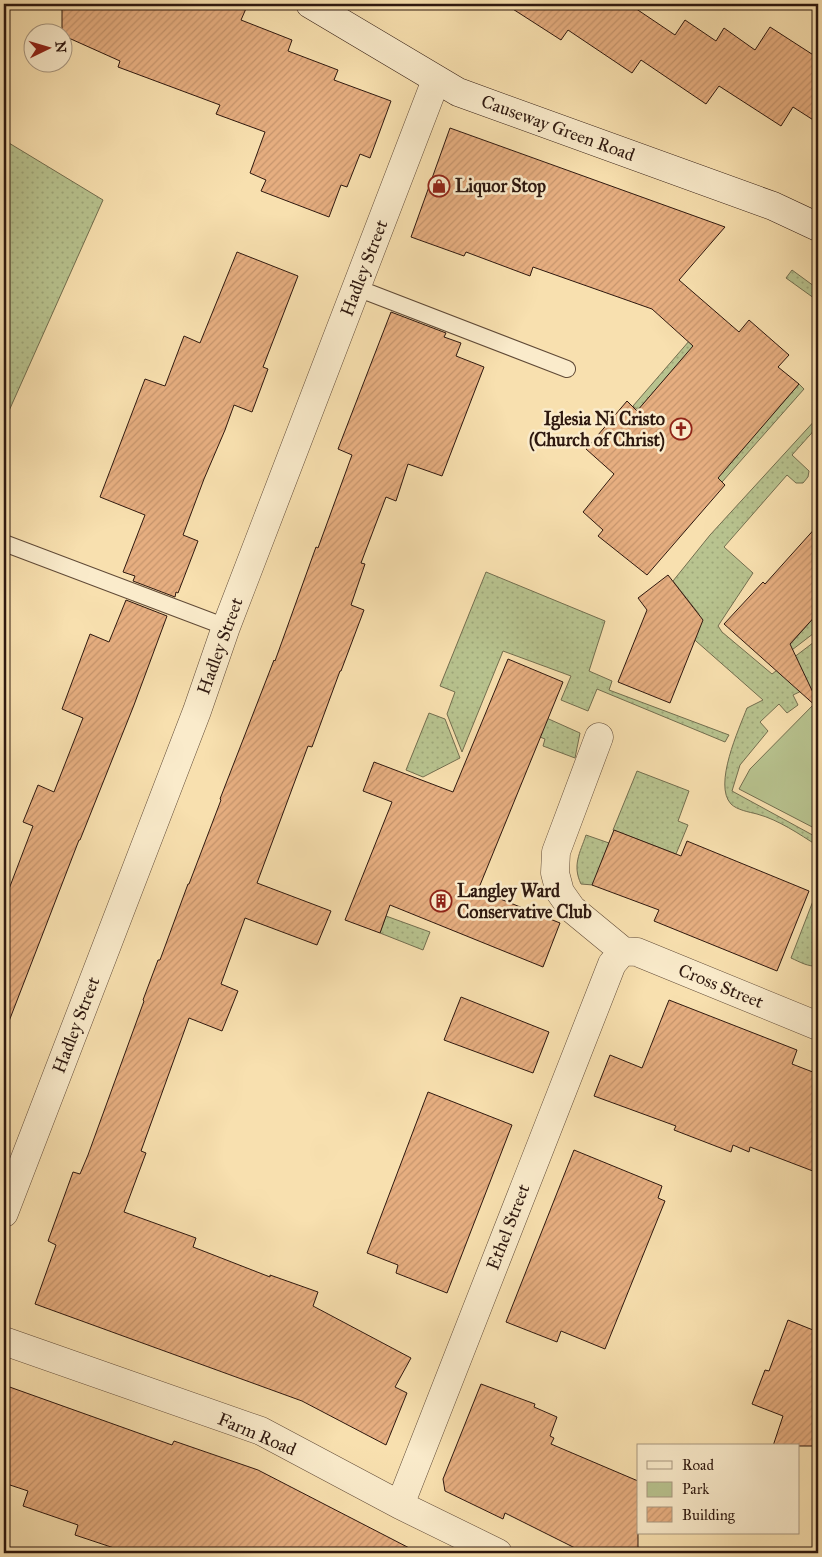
<svg xmlns="http://www.w3.org/2000/svg" width="822" height="1557" font-family="'IM FELL Great Primer',serif">
<style>
.green{fill:url(#green-dots);stroke:#736e4f}
.pitch{fill:#b8c38f;stroke:#736e4f}
.building{fill:url(#building-hatch);stroke:#2e180f}
.lines{fill:none;stroke-linecap:round;stroke-linejoin:round}
.service-casing{stroke:#604a37;stroke-width:18}
.minor-casing{stroke:#604a37;stroke-width:29}
.secondary-casing{stroke:#2e180f;stroke-width:29}
.service{stroke:#faebcb;stroke-width:16}
.minor{stroke:#faebcb;stroke-width:28}
.secondary{stroke:#faebcb;stroke-width:28}
.labels{text-anchor:middle;dominant-baseline:central;stroke-width:5;stroke-linejoin:round;paint-order:stroke}
.street-label{font-size:18px;fill:#2e180f;stroke:#faebcb}
.poi-label{font-size:18px;font-weight:bold;fill:#2e180f;stroke:#faebcb;text-anchor:start}
</style>
<defs>
<pattern id="green-dots" width="8" height="8" patternUnits="userSpaceOnUse" patternTransform="scale(1.25)"><rect width="8" height="8" fill="#b8c38f"/><path d="M2 2h.1M6 6h.1" fill="none" stroke="#9ea77a" stroke-width="1.8" stroke-linecap="round"/></pattern>
<pattern id="building-hatch" width="6" height="6" patternUnits="userSpaceOnUse" patternTransform="scale(1.25)"><rect width="6" height="6" fill="#e6ae80"/><path d="M-1 1l2-2M0 6l6-6M5 7l2-2" fill="none" stroke="#c6956d"/></pattern>
</defs>
<rect width="100%" height="100%" fill="#f8e0af"/>
<filter id="stains"><feTurbulence type="fractalNoise" baseFrequency=".004" numOctaves="4"/><feColorMatrix values="0 0 0 0 .2 0 0 0 0 .09 0 0 0 0 .02 0 0 0 .5 -.17"/></filter>
<radialGradient id="worn" r=".72"><stop offset=".6" stop-color="#630" stop-opacity="0"/><stop offset="1" stop-color="#630" stop-opacity=".3"/></radialGradient>
<!-- green -->
<path class="green" d="M4 140 103 200 4 422Z
M792 270 818 289V301L786 278Z
M715 311 720 316 638 410 633 406Z
M799 384 804 389 722 482 717 478Z
M818 417V426L792 455 809 471 808 477 803 483H796L787 475 724 547 753 573 718 626 722 632 772 674 818 639V695L815 697 810 687 793 695 798 705 787 713 779 704 760 722 768 731 740 765 732 791 818 838V846C799 834 779 820 757 814 749 812 737 810 731 804 713 785 739 729 747 708L763 700 688 634 699 614 673 581 710 535Z
M486 572 605 621 589 671 612 681 609 690 729 735 725 742 597 689 588 711 561 700 571 676 503 651 462 752 447 714 455 692 440 686Z
M818 613V630L771 666Z
M429 713 445 719 460 758 423 777 406 770Z
M542 716 580 733 575 758 543 746 545 739 540 737Z
M637 771 689 791 678 821 688 825 676 854 613 830Z
M586 835 609 843 593 885 581 884C572 865 580 853 586 835Z
M818 888V966C808 967 800 962 791 958Z
M386 916 430 932 423 950 380 933Z"/>
<!-- pitch -->
<path class="pitch" d="M818 700V830L739 789 750 769Z"/>
<!-- building -->
<path class="building" d="M62 4H248L241 20 292 40 288 51 338 70 334 80 391 101 370 158 360 154 347 187 341 185 329 217 261 191 266 180 250 173 265 132 216 114 220 105 118 67 120 61 62 35Z
M505 4H629L675 35 685 20 716 41 724 28 755 50 770 27 818 58V123L793 107 781 126 719 86 706 104 641 60 632 73 568 30 561 40Z
M450 128 725 227 679 280 739 332 749 320 789 355 778 367 799 384 718 478 725 485 647 575 598 536 603 530 583 512 614 474 586 449 627 401 637 411 693 346 652 309 533 267 530 276 466 252 464 256 411 237Z
M237 252 298 276 263 367 268 369 252 412 234 405 225 430 204 479 183 535 198 541 178 593 176 592 175 597 133 581 135 576 123 572 145 515 100 497 145 379 165 386 184 336 200 343Z
M391 312 446 333 444 337 461 343 456 356 484 367 442 476 408 464 396 501 386 497 361 563 365 564 351 605 364 610 341 671H340L312 747 308 746 257 883 331 911 317 945 245 918 221 984 238 991 222 1031 189 1018 141 1151 146 1153 124 1212 196 1238 193 1247 270 1277V1275L318 1292 313 1306 411 1358 395 1387 407 1393 386 1445 302 1401 35 1304 56 1245 48 1241 73 1172 80 1174 88 1155 144 1001 143 1000 158 960H160L188 884H189L221 800 220 799 274 660 275 661 316 547 318 548 352 455 338 449Z
M818 525V613L790 644 818 703V708L724 624 763 582 765 584Z
M668 575 703 620 670 703 618 682 647 610 638 598Z
M126 600 167 616 134 705 80 840H79L6 1029H4V902L33 826 23 822 38 785 54 792 83 718 62 709 90 634 109 642Z
M508 659 563 682 478 890 560 923 543 967 390 905 380 933 345 920 392 802 363 791 374 762 453 792Z
M614 830 681 856 687 841 809 891 777 971 654 921 659 910 592 885Z
M461 997 549 1032 533 1073 444 1040Z
M669 1000 797 1050 792 1064 818 1074V1173L750 1147 749 1152 733 1145 731 1152 674 1130 676 1126 594 1096 610 1055 642 1068Z
M428 1092 512 1125 447 1293 396 1273 398 1265 367 1253Z
M574 1150 662 1186 658 1198 665 1201 605 1349 561 1331 557 1342 506 1322Z
M788 1320 818 1332V1446H773L783 1416 752 1404 765 1370 769 1371Z
M481 1384 535 1404 534 1407 557 1417 550 1436 554 1438 551 1444 638 1481V1553H585L505 1513 503 1519 445 1491 443 1479Z
M4 1385 172 1445 174 1441 258 1470 419 1553H129L75 1535 78 1525 23 1506 28 1491 4 1483Z"/>
<g class="lines">
<!-- service casing -->
<g class="service-casing">
<path id="service" d="M357 288 567 369
M4 543 226 627"/>
</g>
<!-- minor casing -->
<g class="minor-casing">
<path id="minor" d="M599 737 556 852 555 873 560 892 572 909 623 951
M623 951 637 952 818 1026
M4 1213 197 711 226 627 436 80
M4 1341 261 1431 400 1505 498 1553
M400 1505 612 964 623 951"/>
</g>
<!-- secondary casing -->
<g class="secondary-casing">
<path id="secondary" d="M310 4 458 92 773 206 818 227"/>
</g>
<!-- service -->
<use href="#service" class="service"/>
<!-- minor -->
<use href="#minor" class="minor"/>
<!-- secondary -->
<use href="#secondary" class="secondary"/>
</g>
<!-- icons -->
<defs>
<g id="shop-ring" transform="scale(1.125)"><circle r="9.5" fill="#faebcb" stroke="#8f2418" stroke-width="1.5"/><path d="M-5-2.5h2.3a2.7 3.5 0 0 1 5.4 0H5L5.5 6h-11ZM-1.5-2.5h3a1.5 2.3 0 0 0-3 0Z" fill="#8f2418"/></g>
<g id="church-ring" transform="scale(1.125)"><circle r="9.5" fill="#faebcb" stroke="#8f2418" stroke-width="1.5"/><path d="M-1.2-6h2.4v3.5h3.3v2.4h-3.3V6h-2.4V-.1h-3.3v-2.4h3.3Z" fill="#8f2418"/></g>
<g id="building-ring" transform="scale(1.125)"><circle r="9.5" fill="#faebcb" stroke="#8f2418" stroke-width="1.5"/><path d="M-4-6H4V6H1V3H-1V6H-4ZM-2.5-4.3h1.7v1.8h-1.7ZM.8-4.3h1.7v1.8H.8ZM-2.5-1h1.7V.8h-1.7ZM.8-1h1.7V.8H.8Z" fill="#8f2418"/></g>
</defs>
<g fill-rule="evenodd">
<use href="#shop-ring" x="439" y="186"/>
<use href="#church-ring" x="681" y="429"/>
<use href="#building-ring" x="441" y="901"/>
</g>
<g class="labels">
<!-- street labels -->
<g class="street-label">
<text transform="translate(558 128) rotate(20)">Causeway Green Road</text>
<text transform="translate(364 268) rotate(-69)">Hadley Street</text>
<text transform="translate(220 646) rotate(-70)">Hadley Street</text>
<text transform="translate(721 986) rotate(22)">Cross Street</text>
<text transform="translate(76 1025) rotate(-69)">Hadley Street</text>
<text transform="translate(508 1227) rotate(-69)">Ethel Street</text>
<text transform="translate(257 1434) rotate(23)">Farm Road</text>
</g>
<!-- poi labels -->
<g class="poi-label">
<text x="455" y="186">Liquor Stop</text>
<text x="665" y="419" text-anchor="end">Iglesia Ni Cristo<tspan x="665" dy="21">(Church of Christ)</tspan></text>
<text x="457" y="891">Langley Ward<tspan x="457" dy="21">Conservative Club</tspan></text>
</g>
</g>
<!-- margin -->
<rect width="822" height="1557" fill="none" stroke="#f8e0af" stroke-width="20"/>
<rect x="5" y="5" width="812" height="1547" fill="none" stroke="#2e180f" stroke-width="2.5"/>
<rect x="10" y="10" width="802" height="1537" fill="none" stroke="#2e180f"/>
<!-- legend -->
<rect x="637" y="1444" width="162" height="90" fill="#faebcb" stroke="#a89780"/>
<rect x="647" y="1461" width="25" height="8" fill="#faebcb" stroke="#a89780"/>
<text x="682" y="1470" font-size="15" fill="#2e180f">Road</text>
<rect x="647" y="1482" width="25" height="15" fill="#b8c38f" stroke="#a89780"/>
<text x="682" y="1494" font-size="15" fill="#2e180f">Park</text>
<rect x="647" y="1507" width="25" height="15" fill="url(#building-hatch)" stroke="#a89780"/>
<text x="682" y="1520" font-size="15" fill="#2e180f">Building</text>
<!-- north arrow -->
<g transform="translate(48 48) rotate(85)"><circle r="24" fill="#faebcb" stroke="#a89780"/>
<path d="M0-4L9 19L0 12L-9 19Z" fill="#8f2418"/>
<text y="-8" font-size="14" font-weight="bold" text-anchor="middle" fill="#2e180f">N</text>
</g>
<rect width="100%" height="100%" filter="url(#stains)"/>
<rect width="100%" height="100%" fill="url(#worn)"/>
</svg>
